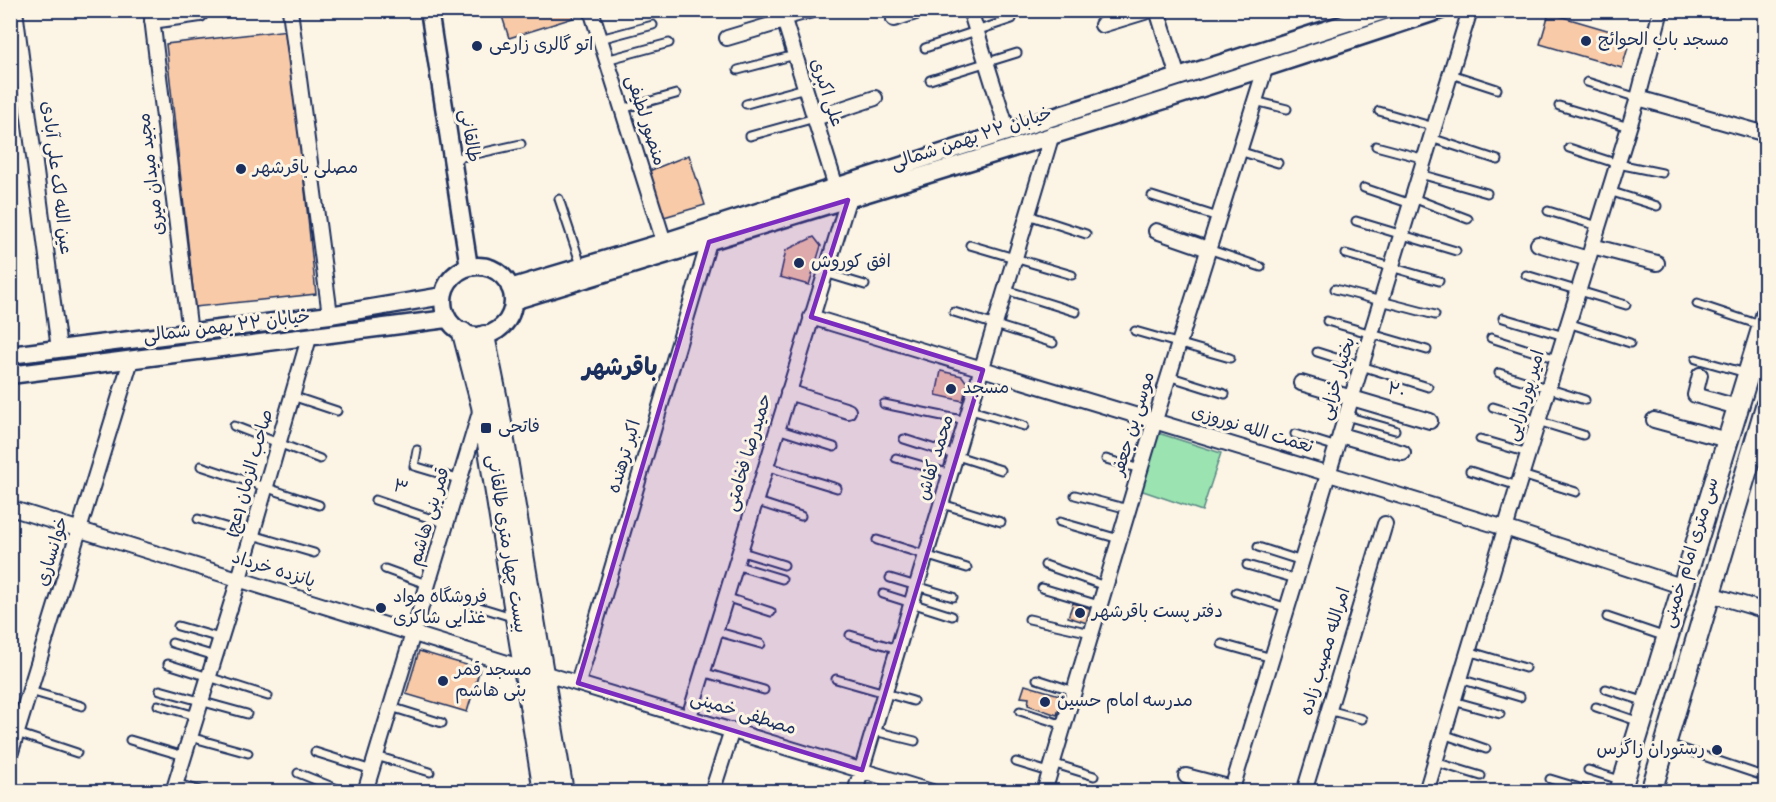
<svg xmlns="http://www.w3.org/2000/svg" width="1776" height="802" font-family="'Gochi Hand','Playpen Sans Arabic',sans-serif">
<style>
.green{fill:#9be3b0;stroke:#5b8987;stroke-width:1.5}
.building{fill:#f8caa7;stroke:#1b2f5e;stroke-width:1.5}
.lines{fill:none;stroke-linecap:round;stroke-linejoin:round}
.service-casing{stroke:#1b2f5e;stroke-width:11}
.minor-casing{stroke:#1b2f5e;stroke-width:18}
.tertiary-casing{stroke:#1b2f5e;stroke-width:21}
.secondary-casing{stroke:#1b2f5e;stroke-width:24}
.service{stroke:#fcf5e5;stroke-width:7}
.minor{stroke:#fcf5e5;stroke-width:14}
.tertiary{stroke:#fcf5e5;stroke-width:16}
.secondary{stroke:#fcf5e5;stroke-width:20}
.marked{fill:#7b2cbf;fill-opacity:0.2;stroke:#7b2cbf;stroke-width:4.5;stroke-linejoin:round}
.poi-dot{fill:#1b2f5e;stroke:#fcf5e5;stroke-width:2}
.labels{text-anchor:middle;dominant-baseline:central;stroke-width:6;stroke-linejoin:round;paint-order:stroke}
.poi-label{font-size:18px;fill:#1b2f5e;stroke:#fcf5e5;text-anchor:start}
.street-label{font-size:18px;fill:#1b2f5e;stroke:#fcf5e5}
.district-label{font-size:24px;font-weight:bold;fill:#1b2f5e;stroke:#fcf5e5}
</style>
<rect width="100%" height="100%" fill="#fcf5e5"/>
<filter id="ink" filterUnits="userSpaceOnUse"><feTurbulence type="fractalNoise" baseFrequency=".0167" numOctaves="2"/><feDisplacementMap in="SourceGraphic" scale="12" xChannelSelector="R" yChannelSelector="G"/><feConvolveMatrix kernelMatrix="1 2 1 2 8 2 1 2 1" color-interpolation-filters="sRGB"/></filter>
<g filter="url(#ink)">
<!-- green -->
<path class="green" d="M1158 433 1221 453 1202 511 1140 490Z"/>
<!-- building -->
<path class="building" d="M500 10H571L573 18 509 38Z
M1549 13 1631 37 1622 68 1540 44Z
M288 30 316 294 195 307 166 44Z
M689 155 705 205 664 217 649 171Z
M814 237 821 246 809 285 780 277 786 250Z
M941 371 962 376 967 383 963 401 936 395Z
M1073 603 1092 609 1087 623 1068 617Z
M419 651 480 669 467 712 406 694Z
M1025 685 1063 696 1057 715 1028 705 1029 698 1021 697Z"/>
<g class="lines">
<!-- service casing -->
<g class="service-casing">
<path id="service" d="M784 21 819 12
M600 39 653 25
M925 48 1012 19
M606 60 669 43
M738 70 795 55
M1451 74 1497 89
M930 80 1017 53
M1587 82 1638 98
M1255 101 1287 109
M746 104 805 88
M1559 106 1629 127
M622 109 676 94
M1379 111 1434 127
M750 136 815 118
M1431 138 1498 160
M1376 146 1425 159
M1569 148 1618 164 1662 173
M1239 151 1278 163
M453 159 521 144
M1420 174 1487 193
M1364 188 1411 204
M1609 191 1657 206
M1152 196 1218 217
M1413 198 1468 219
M559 199 581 265
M1548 211 1598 226
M1028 215 1086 234
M1356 221 1456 251
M970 245 1072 275
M1208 249 1261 267
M1346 254 1439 281
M825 273 865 285
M1526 275 1626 305
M1335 289 1435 315
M1006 290 1076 312
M1697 304 1760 325
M954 312 1053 343
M1503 318 1564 336
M1327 321 1427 350
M1568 323 1630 343
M1135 331 1230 358
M1491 338 1557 359
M1317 352 1428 387
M1696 359 1746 373
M1499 373 1585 400
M1168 376 1225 394
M292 396 337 411
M884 404 967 421
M1493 407 1583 435
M971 410 1024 426
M1346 416 1395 430
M234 426 320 459
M777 429 834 447
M1295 434 1337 447
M904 439 1001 470
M1480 439 1528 453
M417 450 414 466 461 480
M896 458 951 474
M1106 459 1140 469
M201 466 319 505
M765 466 837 488
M1470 471 1518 486
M1522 475 1576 492
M1075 495 1128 509
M375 500 447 524
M755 501 801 516
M942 504 1001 522
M198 519 314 553
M1060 522 1119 539
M877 540 967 568
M1258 547 1302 561
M739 551 784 565
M735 565 782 579
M1045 565 1105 586
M1247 565 1296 579
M385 569 429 585
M890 578 953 597
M1042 588 1099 605
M1236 592 1288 608
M883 594 952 616
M725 597 771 612
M466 603 512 617
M1607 617 1666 637
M1029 619 1091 633
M178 626 220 638
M715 631 761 644
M850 635 898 649
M172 643 215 656
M1222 644 1272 658
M1468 651 1525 668
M168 664 268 696
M702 672 764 690
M836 679 913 701
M1037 679 1074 691
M1460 679 1520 697
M1606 689 1646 702
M160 690 247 714
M30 691 82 706
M1453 701 1500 714
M158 705 196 716
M391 707 442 723
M1596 707 1640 722
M1328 710 1362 719
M1020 711 1064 725
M874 731 915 741
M17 733 77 753
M1443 734 1486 749
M190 737 248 753
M130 740 184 756
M1668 744 1760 775
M315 752 372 770
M376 756 430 772
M1016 762 1049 772
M1435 762 1481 776
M1052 763 1094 776
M1588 770 1620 780
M298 773 345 792
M1550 779 1593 792
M175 783 204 792"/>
</g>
<!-- minor casing -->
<g class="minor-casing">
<path id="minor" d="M15 10 59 349
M151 10 190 333
M290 10 330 315
M591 10 664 242
M781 10 836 187
M970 10 1008 132
M1157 10 1178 77
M894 19 922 10
M152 21 200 14
M1102 25 1151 10
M727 38 784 21
M1638 98 1766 134
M815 118 875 98
M1156 231 1208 249
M1538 244 1588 259
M1592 246 1657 263
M811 317 1329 474 1505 528 1681 586
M1700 375 1695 395 1737 407
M1301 383 1430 421
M788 392 848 411
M1654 420 1727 440
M1340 435 1403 453
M10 508 526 669
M1710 594 1766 611
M543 673 932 792
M578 683 709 242
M689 717 848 200
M10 755 131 360
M1186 776 1232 788
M173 792 239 579 309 338
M365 792 480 412
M712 792 732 730
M855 792 1052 134
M1044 792 1155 420 1265 69
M1231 792 1470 10
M1304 792 1385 524
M1426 792 1518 486 1638 98 1661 10"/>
</g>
<!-- tertiary casing -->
<g class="tertiary-casing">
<path id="tertiary" d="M429 10 469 267
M443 301a35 35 0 1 1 70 0a35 35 0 1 1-70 0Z
M510 288 664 242 1387 10
M513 301C823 207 1133 113 1441 10
M10 355 330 315 443 296
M10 375 447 319"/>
</g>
<!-- secondary casing -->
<g class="secondary-casing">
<path id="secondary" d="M463 333 482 406 544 792
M484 336 497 400 563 792
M1620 792 1766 316
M1651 792 1766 406"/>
</g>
<!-- service -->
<use href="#service" class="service"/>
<!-- minor -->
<use href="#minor" class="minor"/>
<!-- tertiary -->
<use href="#tertiary" class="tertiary"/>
<!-- secondary -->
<use href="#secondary" class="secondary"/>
</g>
</g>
<!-- marked area -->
<path class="marked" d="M848 200 811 317 983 370 862 770 578 683 709 242Z"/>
<!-- markers -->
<g class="poi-dot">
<circle cx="1586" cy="41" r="6"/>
<circle cx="477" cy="46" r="6"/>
<circle cx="241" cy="169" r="6"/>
<circle cx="799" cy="263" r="6"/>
<circle cx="951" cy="389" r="6"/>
<rect x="480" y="422" width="12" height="12" rx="3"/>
<circle cx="381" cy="608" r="6"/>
<circle cx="1080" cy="613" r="6"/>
<circle cx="443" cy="681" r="6"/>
<circle cx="1045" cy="702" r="6"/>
<circle cx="1717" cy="750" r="6"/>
</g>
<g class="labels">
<!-- poi labels -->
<g class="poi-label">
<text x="1598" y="41">مسجد باب الحوائج</text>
<text x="489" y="46">اتو گالری زارعی</text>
<text x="253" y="169">مصلی باقرشهر</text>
<text x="811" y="263">افق کوروش</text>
<text x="963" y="389">مسجد</text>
<text x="498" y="428">فاتحی</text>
<text x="393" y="598">فروشگاه مواد<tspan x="393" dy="21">غذایی شاکری</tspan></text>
<text x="1092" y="613">دفتر پست باقرشهر</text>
<text x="455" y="671">مسجد قمر<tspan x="455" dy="21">بنی هاشم</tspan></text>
<text x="1057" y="702">مدرسه امام حسین</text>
<text x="1705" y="750" text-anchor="end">رستوران زاگرس</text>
</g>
<!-- street labels -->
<g class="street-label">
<text transform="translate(825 93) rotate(72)">علی اکبری</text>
<text transform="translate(644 121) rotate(72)">منصور لطیفی</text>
<text transform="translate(468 136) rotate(81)">طالقانی</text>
<text transform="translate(972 140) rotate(-18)">خیابان ۲۲ بهمن شمالی</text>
<text transform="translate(153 174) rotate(-97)">مجید میدان میری</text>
<text transform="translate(55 178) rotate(83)">عین الله لک علی آبادی</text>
<text transform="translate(227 328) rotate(-7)">خیابان ۲۲ بهمن شمالی</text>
<text transform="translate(1339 379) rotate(-73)">بختیار خزایی</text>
<text transform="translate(1396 392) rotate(16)">۲۰</text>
<text transform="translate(1527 396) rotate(-73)">امیر پوردارایی</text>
<text transform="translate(1135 424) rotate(-73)">موسی بن جعفر</text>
<text transform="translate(1252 431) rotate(17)">نعمت الله نوروزی</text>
<text transform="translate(750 453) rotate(-73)">حمیدرضا فخامتی</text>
<text transform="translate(626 457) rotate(-73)">اکبر ترهنده</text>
<text transform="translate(937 458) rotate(-73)">محمد کفاش</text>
<text transform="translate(251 474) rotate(-74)">صاحب الزمان (عج)</text>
<text transform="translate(400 489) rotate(18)">۳</text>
<text transform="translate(431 517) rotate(-73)">قمر بنی هاشم</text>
<text transform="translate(505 544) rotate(81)">بیست چهار متری طالقانی</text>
<text transform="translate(54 552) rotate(-73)">خوانساری</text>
<text transform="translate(1692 553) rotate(-73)">سی متری امام خمینی</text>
<text transform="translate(273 571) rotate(17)">پانزده خرداد</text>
<text transform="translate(1327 652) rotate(-73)">امرالله مصیب زاده</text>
<text transform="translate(743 715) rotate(17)">مصطفی خمینی</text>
</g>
<!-- district labels -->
<g class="district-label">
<text x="620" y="370">باقرشهر</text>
</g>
</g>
<!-- margin -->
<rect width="1776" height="802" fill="none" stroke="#fcf5e5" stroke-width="36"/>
<rect x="18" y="18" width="1740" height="766" fill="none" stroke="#1b2f5e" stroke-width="2" filter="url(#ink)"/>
</svg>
